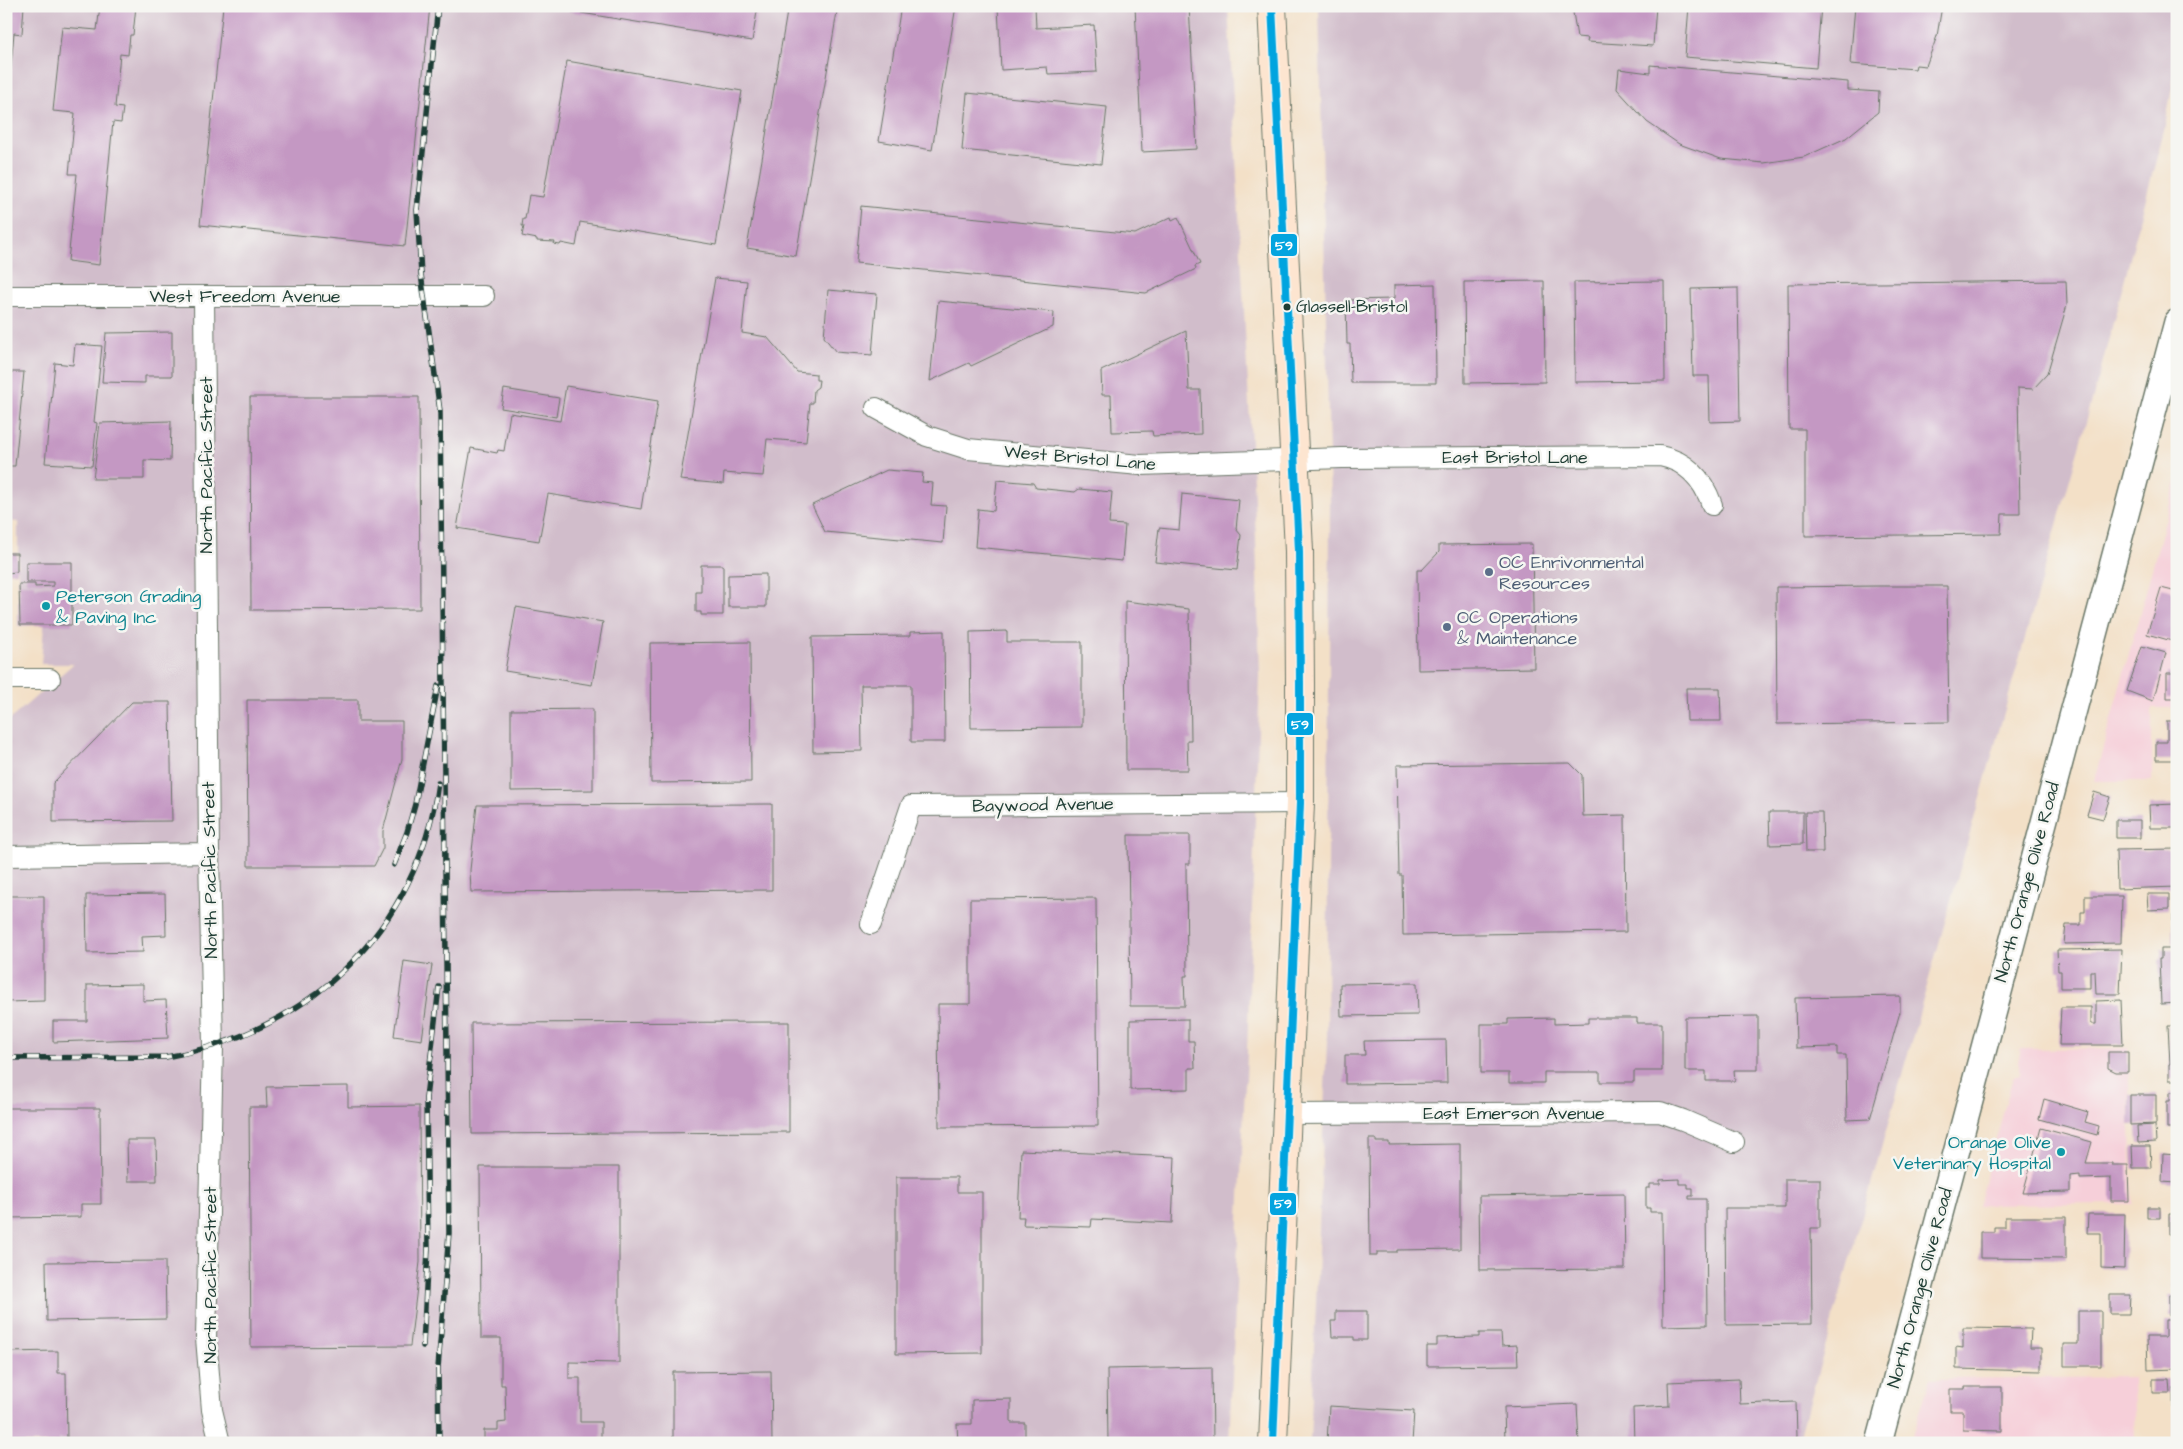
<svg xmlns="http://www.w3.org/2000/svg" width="2183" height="1449" font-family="'Architects Daughter',sans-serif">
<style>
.built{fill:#f6cfd9}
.industrial{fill:#d1bdcb}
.building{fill:#c498c3}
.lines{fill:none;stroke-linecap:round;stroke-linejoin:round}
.minor-casing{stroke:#697667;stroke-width:22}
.tertiary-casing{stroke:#697667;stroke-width:28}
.secondary-casing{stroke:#697667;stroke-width:30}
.minor{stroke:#fff;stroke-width:20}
.tertiary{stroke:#fff;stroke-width:25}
.secondary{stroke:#fde5d0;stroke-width:28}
.rail-casing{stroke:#1f3d34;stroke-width:5.5}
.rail{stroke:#f6f6f2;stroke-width:4;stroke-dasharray:11;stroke-linecap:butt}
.bus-1-casing{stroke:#f6f6f2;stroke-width:11}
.bus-1{stroke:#03a4df;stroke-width:8}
.bus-dot{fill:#1f3d34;stroke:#f6f6f2;stroke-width:2}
.service-dot{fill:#5c6f8a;stroke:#f6f6f2;stroke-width:2}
.culture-dot{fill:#0f9aa8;stroke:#f6f6f2;stroke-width:2}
.labels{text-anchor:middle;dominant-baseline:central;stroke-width:5;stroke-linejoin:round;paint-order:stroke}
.bus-label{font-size:17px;fill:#1f3d34;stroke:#f6f6f2;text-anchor:start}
.street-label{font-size:18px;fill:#1f3d34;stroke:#f6f6f2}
.service-label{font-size:18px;fill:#4e5e75;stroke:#f6f6f2;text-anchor:start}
.culture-label{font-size:18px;fill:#0d838f;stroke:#f6f6f2;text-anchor:start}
.line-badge{stroke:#f6f6f2;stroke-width:2}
.badge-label{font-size:14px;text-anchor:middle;font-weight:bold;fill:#fff}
</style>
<rect width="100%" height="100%" fill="#f6f6f2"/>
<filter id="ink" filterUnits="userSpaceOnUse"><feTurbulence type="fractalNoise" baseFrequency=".02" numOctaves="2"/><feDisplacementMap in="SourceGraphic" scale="10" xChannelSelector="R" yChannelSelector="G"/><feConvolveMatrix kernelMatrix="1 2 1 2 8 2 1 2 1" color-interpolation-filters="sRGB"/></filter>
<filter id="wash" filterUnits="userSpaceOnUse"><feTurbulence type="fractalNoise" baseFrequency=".0096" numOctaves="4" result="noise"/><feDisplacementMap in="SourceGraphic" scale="20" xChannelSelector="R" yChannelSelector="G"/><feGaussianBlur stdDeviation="1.12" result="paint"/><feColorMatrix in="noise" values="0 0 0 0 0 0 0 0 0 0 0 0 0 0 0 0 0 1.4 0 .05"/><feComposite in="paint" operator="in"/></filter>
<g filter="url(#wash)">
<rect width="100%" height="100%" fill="#f3e0c7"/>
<!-- built -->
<path class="built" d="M2177 478V708H2152V781H2094Z
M2128 1048 2132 1204 1978 1205 2013 1077 2020 1075 2018 1061 2021 1049Z
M2133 1377 2135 1443H1911L1930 1379Z"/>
<!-- industrial -->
<path class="industrial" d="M6 6H1228L1256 538 1260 677 1246 1080 1245 1085 1229 1443H6V723L73 664H41L44 625 18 626V522L6 521Z
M1319 6H2177V60L2165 126 2099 376 1798 1443H1310L1327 1041 1330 503Z"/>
<g id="blocks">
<!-- building -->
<path class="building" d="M6 6H24L22 34 14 33 8 98Z
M100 6H136L133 35H130L128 55 120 54 115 107 123 108 121 123 113 122 99 265 68 261 77 174H69L75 113 53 111 62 27 97 30Z
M223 6H430L405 246 200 225Z
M569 6H758L752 41 569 11Z
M788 6H838L796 256 747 248Z
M901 6H956L932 150 879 141Z
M998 6H1035L1036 28 1094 25 1097 72 1048 74 1047 67 1001 70Z
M1135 6H1189L1197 149 1142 152Z
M1572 6H1656L1653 46 1587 42 1588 38 1577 37Z
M1689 6H1821L1816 68 1685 57Z
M1855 6H1942L1937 36 1926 66 1916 65 1915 69 1850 64Z
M567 61 742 91 716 245 580 222 576 246 561 243 560 245 554 244 555 242 537 241V239L522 236 524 226H522L523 219H525L529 195 543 197Z
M1650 65 1848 82V90L1879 92 1878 112 1846 138 1804 157 1764 163 1721 159 1679 144 1647 122 1617 89 1619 69 1650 73Z
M967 93 1107 107 1101 164 962 150Z
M861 206 1135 234 1171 217 1172 220 1178 217 1200 264 1195 266 1196 269 1146 293 856 263Z
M715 278 747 281 742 333 767 337 797 372 816 374V380H819L818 387 814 390 813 403H810L806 442 767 439 763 476 724 473 723 484 680 480Z
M1544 281 1545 382 1465 383 1464 282Z
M1664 281 1665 381 1575 382 1574 282Z
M2066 281 2067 305 2047 374 2033 389 2018 388 2020 514H2002L2001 534 1805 536V429H1789L1788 284Z
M1435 284 1436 383H1351L1350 344H1347L1346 300 1394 299V285Z
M1738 288 1740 421 1710 422 1709 376H1693L1691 289Z
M828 290 877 294 872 355 836 352 824 337Z
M938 301 1054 312 1053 327 971 366 969 363 930 381Z
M1186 331 1189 390H1200L1201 434 1153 436 1152 431 1112 432 1111 395H1102L1101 371Z
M172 332V376H145V383L102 382 106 333Z
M75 344 102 346 94 422 97 423 92 466 45 463 55 363 73 365Z
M6 372H24L15 466H6Z
M566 386 658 401 641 509 548 494 539 541 457 528 471 448 497 453 498 450 504 451 510 413 560 421Z
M504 389 559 398 556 417 501 408Z
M250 397H419L420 609 251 610Z
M171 421 170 461 144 460V479H93L100 423Z
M887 470 923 473 922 482 933 483 931 505 946 506 943 543 825 532 812 505Z
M997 480 1033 483 1036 488 1075 492 1079 489 1112 492 1109 524 1125 525 1122 561 975 547 978 509 994 511Z
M1182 494 1239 500 1236 529 1241 535 1237 570 1155 562 1159 528 1179 530Z
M1532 544 1534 668 1418 670 1417 570H1422L1439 552V545Z
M6 553H17V572L6 573Z
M26 562H72V625H20L19 584H35V587L53 586V582H26Z
M701 565H723V615H701V612H696V592H701Z
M766 574V607H728V575Z
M1877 586H1947L1949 722 1777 724 1776 587Z
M2161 588 2177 592V624L2172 641 2147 634Z
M1125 601 1189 609 1191 740H1187L1188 770H1126Z
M516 607 603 622 592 685 505 671Z
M944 631 945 742H911V685H861L862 751 813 752 812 637 910 636V632Z
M1007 631V642H1082V727L971 728 970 632Z
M750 642 751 782 651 783 650 643Z
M2142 646 2166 653 2153 701 2127 691Z
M2167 673H2177V698H2167Z
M1686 688H1720L1721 721H1687Z
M247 700H358V721H402V759L383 831V848L374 866H248Z
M132 702H170L172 821 53 822V783Z
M593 709V790L511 791V710Z
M2167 721H2177V760H2156V742H2167Z
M1570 763 1582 775 1583 816 1625 815 1626 932 1403 935 1402 875H1399L1397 765Z
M2094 792 2110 797 2103 819 2087 815Z
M772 804V890L471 892 470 870 477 805Z
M2177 804V828H2150L2149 805Z
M1769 812H1803V844L1770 845Z
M1805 812H1822L1823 852H1806Z
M2116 820H2140V838H2116Z
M1128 835H1190V864H1186L1187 976H1184L1185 1006H1130Z
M2177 849V887L2117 889 2116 850Z
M165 894 166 935 142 936 143 952 87 953 86 895Z
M2147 894H2169V909L2148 910Z
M6 896H44V1001L6 1002Z
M2085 896H2122L2121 943 2064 944 2066 925H2081V912H2085Z
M1096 898 1098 1126 939 1127 938 1004H970V899Z
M2173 915H2177V942H2172Z
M2122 949 2120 994H2096L2095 971H2090V988H2061V971H2058L2057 950Z
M2161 949H2177V1003L2161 1004 2159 959H2161Z
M404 961 432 965 422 1040 394 1036Z
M1417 983 1418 1015 1341 1016 1340 984Z
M143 984V1001L166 1000 168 1038 53 1042V1021H87V985Z
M1900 996V1012L1870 1119 1847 1120 1846 1055H1837V1047L1796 1048 1795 998Z
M2121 1000 2123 1045H2059L2061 1007H2091V1024H2096V1001Z
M1758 1016V1070H1734L1735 1081H1706V1071H1685V1017Z
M1554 1018V1024L1588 1023V1018H1637V1023H1662V1071H1634V1082H1600V1072H1544V1083H1509V1073H1481V1024H1508V1019Z
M1188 1019V1041H1194L1195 1068H1189V1089L1130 1090V1020Z
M789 1022V1132L472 1134 471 1023Z
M2168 1026H2177V1080H2169V1064H2170Z
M1446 1040 1447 1083 1345 1084V1055H1365L1364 1041Z
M2108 1052H2128V1072H2116L2108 1068Z
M348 1086V1107L419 1106 420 1262 410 1346 251 1347 249 1107H267L266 1087Z
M2170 1092H2177V1128H2167V1101H2170Z
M2130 1095H2156V1124L2130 1125Z
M2044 1099 2088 1112 2085 1122 2099 1126 2097 1135 2039 1119Z
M6 1108H100L101 1204H81V1217L6 1218Z
M2155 1125 2156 1142 2138 1143 2137 1126Z
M2041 1128 2092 1142 2086 1163H2112V1165H2128L2129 1201H2111V1178L2080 1179V1175L2070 1176V1192L2023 1193Z
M1369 1139H1376V1142H1389V1145L1460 1144V1249L1397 1250V1252H1377V1256H1370Z
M127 1140H156L157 1181H128Z
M2132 1146H2150L2151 1168H2133Z
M1021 1150 1175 1157 1172 1223 1092 1219 1091 1227 1023 1225 1024 1217H1018Z
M2163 1154 2177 1155V1183L2162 1182Z
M480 1167H619V1363L569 1362V1378H580V1422H601V1443H484V1430H498V1423L506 1422 505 1385H501V1338H481Z
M896 1177H957V1192H982V1353L896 1354Z
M1679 1179V1184H1688V1188H1693V1196H1689V1199H1706L1707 1325 1663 1326 1662 1212H1650V1208H1646V1188H1650V1184H1660V1180Z
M1785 1179H1820V1228H1811L1812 1324 1726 1325 1725 1208H1785Z
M1624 1194 1625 1269 1480 1270 1479 1196Z
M2147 1207H2160V1218H2147Z
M2088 1214H2125L2124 1269 2101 1268V1233H2087Z
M2169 1214H2177V1286H2173V1240L2172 1234H2169Z
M2005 1217H2066V1259L1980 1258V1232H1994V1227H2005Z
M165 1261 166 1319 47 1321 46 1262Z
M2110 1295H2130L2129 1314H2110Z
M2169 1295H2177V1316H2169Z
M1336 1311H1367V1340H1354V1337H1332L1331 1321H1336Z
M2078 1311H2101V1366H2064V1344H2078Z
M2165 1320H2177V1369L2148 1370 2147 1337H2165Z
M1963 1328 2031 1329 2030 1348H2041V1371L1956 1369V1347L1963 1348Z
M1479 1333H1501L1502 1346 1517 1345 1518 1365 1427 1366V1346H1437V1338L1479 1337Z
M58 1351V1373H66L67 1439H59V1443H6V1352Z
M1212 1367 1213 1443H1108L1107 1369Z
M771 1371 772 1443H673V1372Z
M1739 1379 1740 1404 1796 1402 1797 1436 1795 1443H1634L1633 1408 1669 1406 1668 1382Z
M2152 1379H2169L2170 1393H2152Z
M1965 1387H2002V1431L1963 1430V1411H1950V1389H1965Z
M2173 1389H2177V1436H2173Z
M1011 1399V1423H1025V1443H958L957 1424H972V1400Z
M1577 1404 1579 1443H1505L1504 1407Z
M1329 1406 1414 1411 1412 1443H1327Z"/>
</g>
</g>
<g filter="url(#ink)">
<use href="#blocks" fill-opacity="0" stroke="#697667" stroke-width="1"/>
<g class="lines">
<!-- minor casing -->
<g class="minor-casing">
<path id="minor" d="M6 296H484
M204 296 209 853 213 1046 206 1338 212 1410 220 1443
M876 408 927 436 968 449 1140 465 1342 458 1660 456C1687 461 1703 479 1712 505
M6 679H50
M6 856 209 853
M871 924 911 806 1300 803
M1287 1114 1660 1112 1683 1120 1734 1142"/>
</g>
<!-- tertiary casing -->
<g class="tertiary-casing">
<path id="tertiary" d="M1879 1443 2177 322"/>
</g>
<!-- secondary casing -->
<g class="secondary-casing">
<path id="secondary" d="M1272 6 1299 551 1300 683V803L1273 1443"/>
</g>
<!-- minor -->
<use href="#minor" class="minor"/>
<!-- tertiary -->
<use href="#tertiary" class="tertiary"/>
<!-- secondary -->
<use href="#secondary" class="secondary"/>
<!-- rail casing -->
<g class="rail-casing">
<path id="rail" d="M438 6 417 210 421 274 440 411 449 1233 438 1368 439 1443
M394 865 407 832 415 804 438 686
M6 1058 166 1057C310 1032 418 930 438 783
M423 1346 428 1249 426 1098 439 987"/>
</g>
<!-- rail -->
<use href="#rail" class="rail"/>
<!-- bus-1 casing -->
<g class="bus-1-casing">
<path id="bus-1" d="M1272 6 1299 551 1300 683V803L1273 1443"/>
</g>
<!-- bus-1 -->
<use href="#bus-1" class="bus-1"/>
</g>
</g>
<!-- markers -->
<circle class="bus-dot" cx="1287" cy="307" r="4.5"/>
<g class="service-dot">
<circle cx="1489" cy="572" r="5"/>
<circle cx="1447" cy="627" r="5"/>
</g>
<g class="culture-dot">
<circle cx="46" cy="606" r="5"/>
<circle cx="2061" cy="1152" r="5"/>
</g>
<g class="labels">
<!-- bus labels -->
<g class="bus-label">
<text x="1296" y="307">Glassell-Bristol</text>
</g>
<!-- street labels -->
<g class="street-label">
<text x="245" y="296">West Freedom Avenue</text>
<text x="1515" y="457">East Bristol Lane</text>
<text transform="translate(1080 458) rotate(5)">West Bristol Lane</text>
<text transform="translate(206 465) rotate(-90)">North Pacific Street</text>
<text transform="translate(1043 805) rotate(-1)">Baywood Avenue</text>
<text transform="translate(210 870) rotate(-91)">North Pacific Street</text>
<text transform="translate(2027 882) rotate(-75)">North Orange Olive Road</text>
<text x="1514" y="1113">East Emerson Avenue</text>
<text transform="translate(210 1275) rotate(-90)">North Pacific Street</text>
<text transform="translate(1920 1288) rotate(-75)">North Orange Olive Road</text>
</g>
<!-- service labels -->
<g class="service-label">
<text x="1499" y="562">OC Enrivonmental<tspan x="1499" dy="21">Resources</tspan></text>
<text x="1457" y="617">OC Operations<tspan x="1457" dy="21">&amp; Maintenance</tspan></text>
</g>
<!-- culture labels -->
<g class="culture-label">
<text x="56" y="596">Peterson Grading<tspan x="56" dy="21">&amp; Paving Inc</tspan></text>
<text x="2051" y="1142" text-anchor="end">Orange Olive<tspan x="2051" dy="21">Veterinary Hospital</tspan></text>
</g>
</g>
<g class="line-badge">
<rect x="1270" y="233" width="28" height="24" rx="5" fill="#03a4df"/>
<rect x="1286" y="712" width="28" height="24" rx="5" fill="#03a4df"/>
<rect x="1269" y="1192" width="28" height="24" rx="5" fill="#03a4df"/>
</g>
<g class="badge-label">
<text x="1284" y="250">59</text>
<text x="1300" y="729">59</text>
<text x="1283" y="1208">59</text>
</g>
<!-- margin -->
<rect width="2183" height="1449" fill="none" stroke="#f6f6f2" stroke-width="25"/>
</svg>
